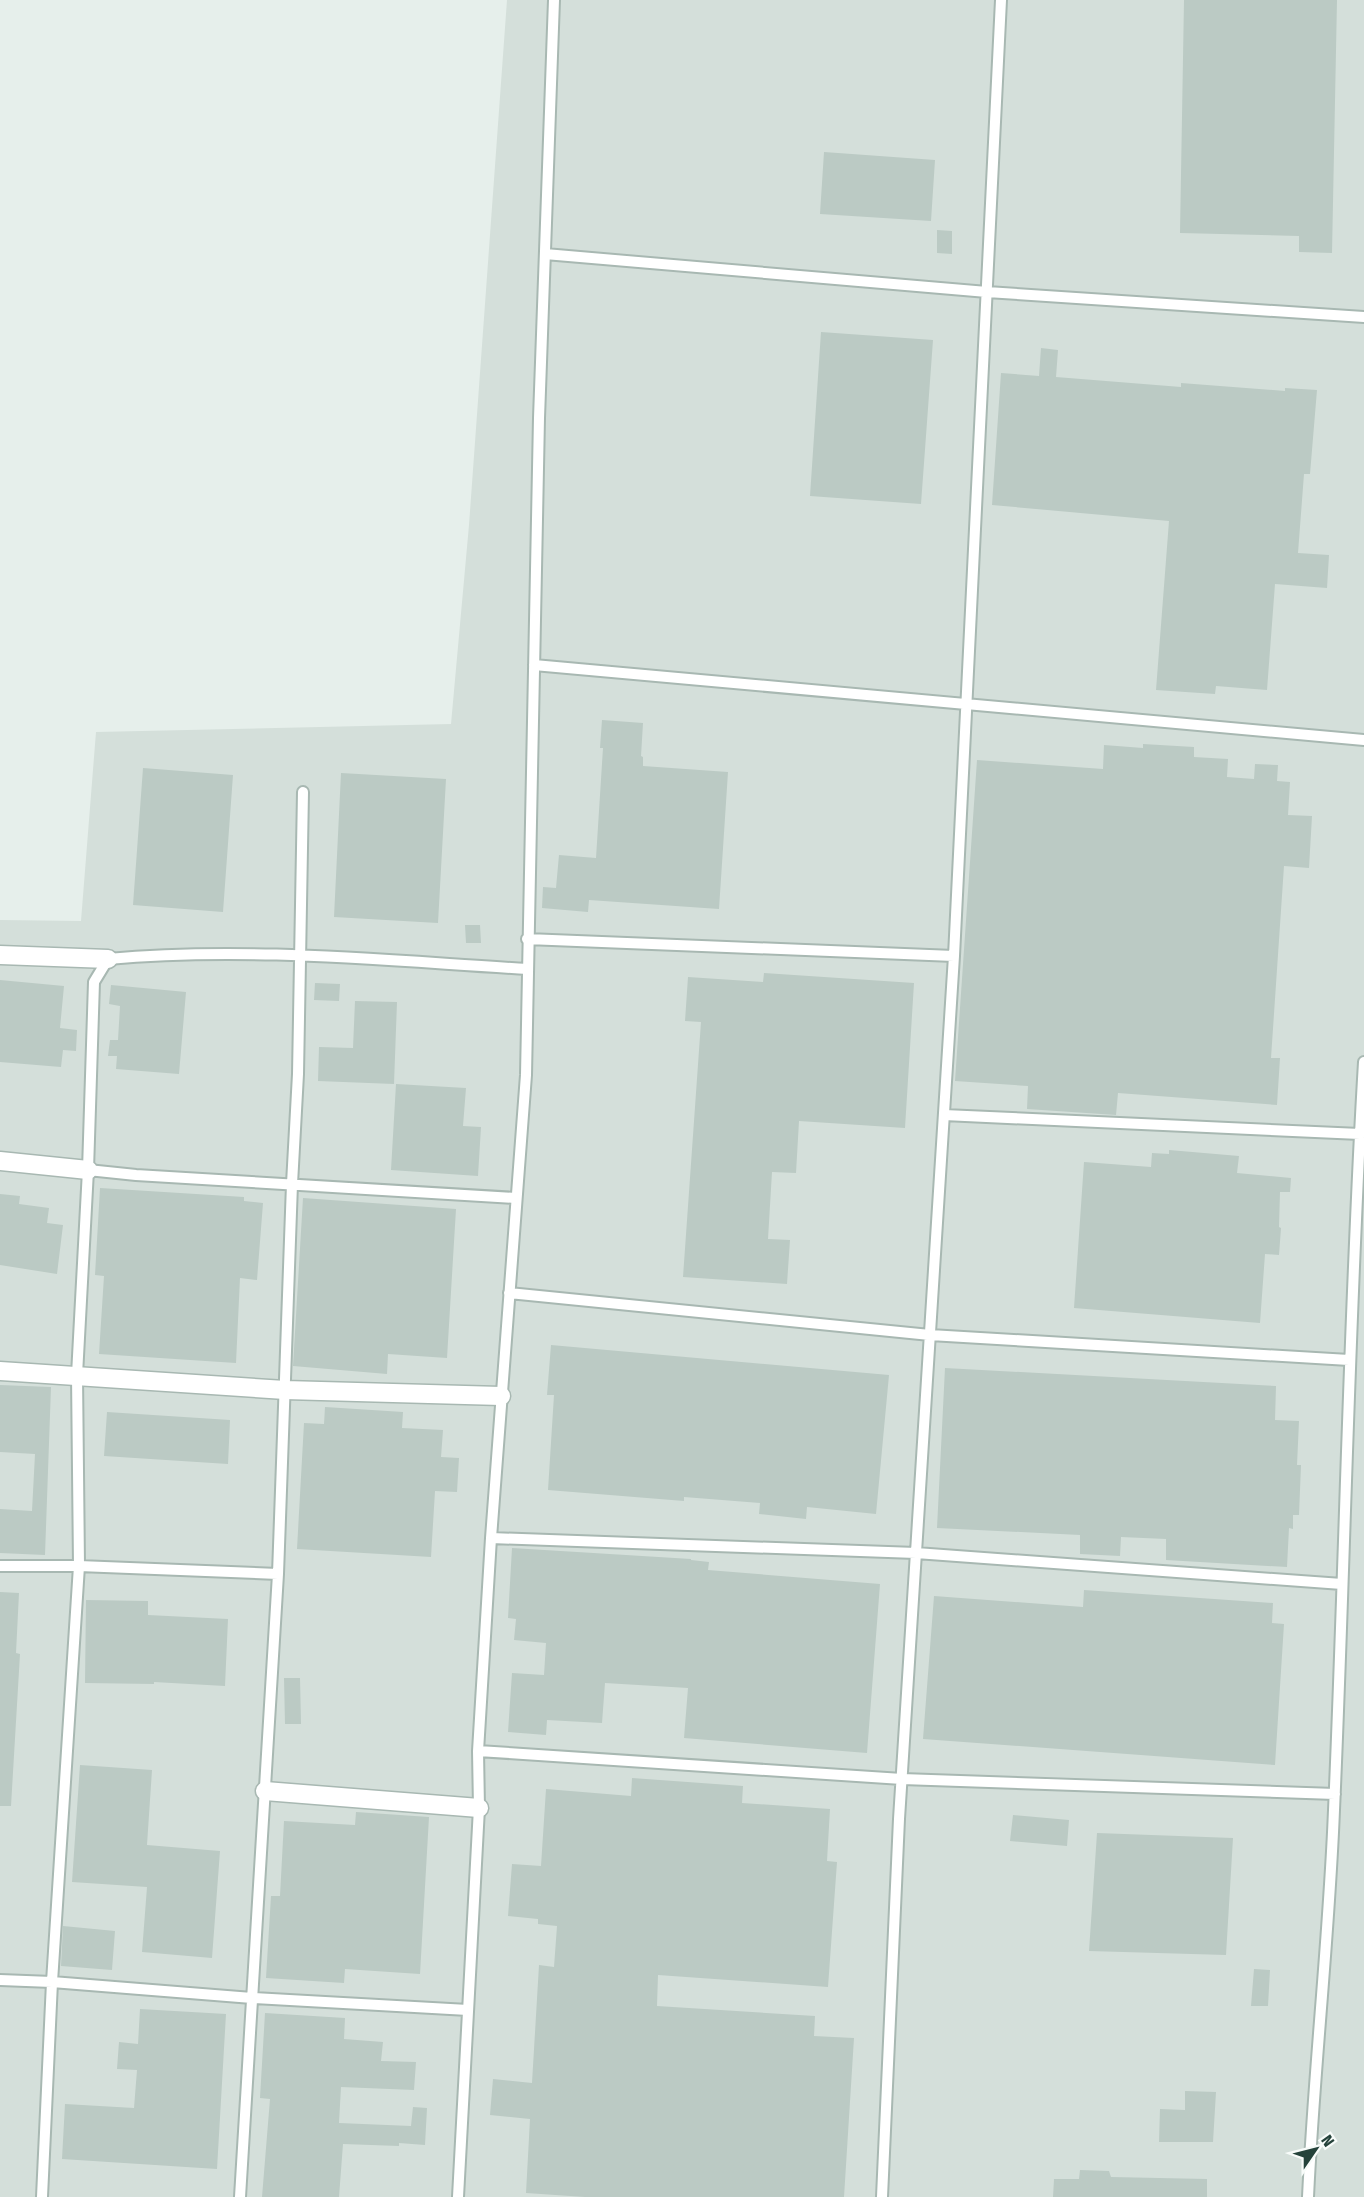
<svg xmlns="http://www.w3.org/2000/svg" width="1364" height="2197" font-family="'Fira Sans Condensed',sans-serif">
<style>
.built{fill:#d4dfda}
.building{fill:#bbcac4}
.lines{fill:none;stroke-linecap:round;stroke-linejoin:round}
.service-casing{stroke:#a8b8b2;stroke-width:14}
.minor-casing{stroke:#a8b8b2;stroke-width:21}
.service{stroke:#fff;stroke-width:10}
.minor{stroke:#fff;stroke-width:18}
</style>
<rect width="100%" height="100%" fill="#e6efeb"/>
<!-- built -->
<path class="built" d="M507 0H1364V2197H0V920L81 921 96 732 451 724 469 525Z"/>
<!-- building -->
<path class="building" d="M1184 0H1337L1332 253 1299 252V236L1180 233Z
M824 152 935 160 931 221 820 214Z
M937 230 952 231V254L937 253Z
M821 332 933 340 921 504 810 496Z
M1041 348 1058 350 1056 377 1181 387V383L1285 391V388L1317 390 1310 474H1304L1298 553 1329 555 1327 588 1275 584 1267 690 1216 686 1215 694 1156 690 1169 521 992 505 1001 373 1039 376Z
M602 720 643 723 641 756 643 757V766L728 772 719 909 589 900 588 912 542 908 543 887 556 888 559 855 596 858 603 748H600Z
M1143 744 1194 747V757L1228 759 1227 777 1254 779 1255 764 1278 765 1277 781 1290 782 1288 815 1312 816 1309 868 1284 866 1271 1058H1280L1277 1105 1118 1093 1116 1115 1027 1109 1028 1086 955 1081 977 760 1103 769 1104 745 1143 748Z
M143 768 233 775 223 912 133 905Z
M341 773 446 779 438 923 334 917Z
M465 925H480L481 943H466Z
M764 973 914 983 905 1128 799 1121 796 1173 772 1172 768 1239 790 1240 787 1284 683 1277 701 1022 685 1021 688 977 763 982Z
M0 980 64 986 60 1028 77 1030 76 1051 63 1050 61 1067 0 1062Z
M315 983 340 984 339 1001 314 1000Z
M111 985 186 992 179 1074 116 1069 117 1056H108L110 1040H118L120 1006 109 1004Z
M355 1001 397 1002 394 1084 318 1081 319 1047 353 1048Z
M396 1084 466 1088 463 1126 481 1127 478 1176 391 1170Z
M1169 1150 1239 1156 1237 1173 1291 1178 1290 1192H1280L1279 1227 1281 1228 1279 1255 1265 1254 1260 1323 1074 1308 1084 1162 1151 1167 1152 1153 1169 1154Z
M100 1188 244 1197V1201L263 1203 257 1280 240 1278 236 1363 99 1354 104 1276 95 1275Z
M0 1194 20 1196 19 1204 49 1208 47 1223 63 1225 57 1274 0 1265Z
M303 1198 456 1209 447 1358 388 1354 387 1374 293 1366Z
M551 1345 889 1375 876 1514 807 1507 806 1519 759 1514 760 1503 684 1497V1501L548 1490 554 1395H547Z
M945 1368 1276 1386 1275 1420 1299 1421 1297 1465H1301L1299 1515H1293V1529L1289 1528 1287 1567 1166 1560V1539L1121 1537 1120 1556 1080 1554V1535L937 1528Z
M0 1385 51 1387 45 1555 0 1553V1509L32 1511 35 1454 0 1452Z
M325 1407 403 1412 402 1428 443 1430 441 1457 459 1458 457 1492 435 1491 431 1557 297 1549 304 1423 324 1424Z
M107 1412 230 1420 228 1464 104 1456Z
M512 1548 691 1559V1560L709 1562 708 1570 880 1584 867 1753 684 1738 688 1688 605 1683 602 1723 547 1720 546 1735 508 1732 512 1673 544 1675 546 1643 514 1640 516 1619 508 1618Z
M1084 1590 1273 1603 1272 1623 1284 1624 1275 1765 923 1739 934 1596 1083 1607Z
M0 1592 19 1593 16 1653 20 1654 11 1806H0Z
M86 1600 148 1601V1615L228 1619 225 1686 154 1682V1684L85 1683Z
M284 1678H300L301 1724H285Z
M80 1765 152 1770 147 1845 220 1851 212 1958 142 1952 147 1887 72 1882Z
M632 1778 743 1786 742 1803 830 1809 827 1861 837 1862 828 1987 658 1975 657 2006 815 2016 814 2036 854 2038 844 2197H585L526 2193 530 2119 490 2115 493 2079 532 2083 539 1965 554 1967 557 1926 538 1924V1919L508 1916 512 1864 541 1866 546 1789 631 1796Z
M356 1812 429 1817 420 1974 345 1969 344 1983 266 1978 271 1896H280L284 1821 355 1825Z
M1013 1815 1069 1820 1067 1846 1010 1841Z
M1097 1833 1233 1838 1226 1955 1089 1951Z
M63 1926 115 1931 112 1970 61 1966Z
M1254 1969 1270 1970 1268 2006H1251Z
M140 2009 226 2014 217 2169 62 2159 65 2104 134 2108 137 2070 117 2069 119 2042 138 2044Z
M265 2013 345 2018 344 2039 383 2042 381 2061 416 2062 414 2090 341 2087 339 2123 411 2126 413 2107 427 2108 425 2145 399 2143V2146L343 2144 339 2197H262L270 2099 260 2098Z
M1185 2091 1216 2092 1213 2142H1159L1160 2109 1185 2110Z
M1080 2170 1109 2171 1111 2177 1207 2179V2197H1053L1054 2179H1079Z"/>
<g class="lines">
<!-- service casing -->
<g class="service-casing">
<path id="service" d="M545 254 987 292 1364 317
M534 665 1364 740
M527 939 954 956
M944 1115 1360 1134
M88 1170 136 1175 516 1198
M509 1293 930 1335 1349 1360
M491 1538 916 1553 1342 1584
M0 1566H79L278 1574
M478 1751 902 1779 1335 1794
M0 1980 52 1982 252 1998 468 2010
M42 2197 52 1982 79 1566 77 1375 88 1170 94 982 108 959C247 946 389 961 528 969
M240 2197 278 1574 292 1184 298 1074 303 792
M458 2197 479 1808 478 1751 491 1538 526 1075 539 418 554 0
M882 2197 899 1819 954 956 1001 0
M1308 2197C1314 2068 1329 1939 1334 1810 1345 1561 1349 1311 1364 1062"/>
</g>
<!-- minor casing -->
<g class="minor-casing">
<path id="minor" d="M0 955 108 959
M0 1161 88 1170
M0 1371 285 1390 501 1396
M265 1791 479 1808"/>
</g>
<!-- service -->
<use href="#service" class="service"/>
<!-- minor -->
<use href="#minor" class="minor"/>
</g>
<!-- north arrow -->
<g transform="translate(1316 2149) rotate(55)" stroke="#f7fbf9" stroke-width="4.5" paint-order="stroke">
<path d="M0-4.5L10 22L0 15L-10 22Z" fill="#24423a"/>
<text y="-9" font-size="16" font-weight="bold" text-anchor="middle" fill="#24423a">N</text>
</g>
</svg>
